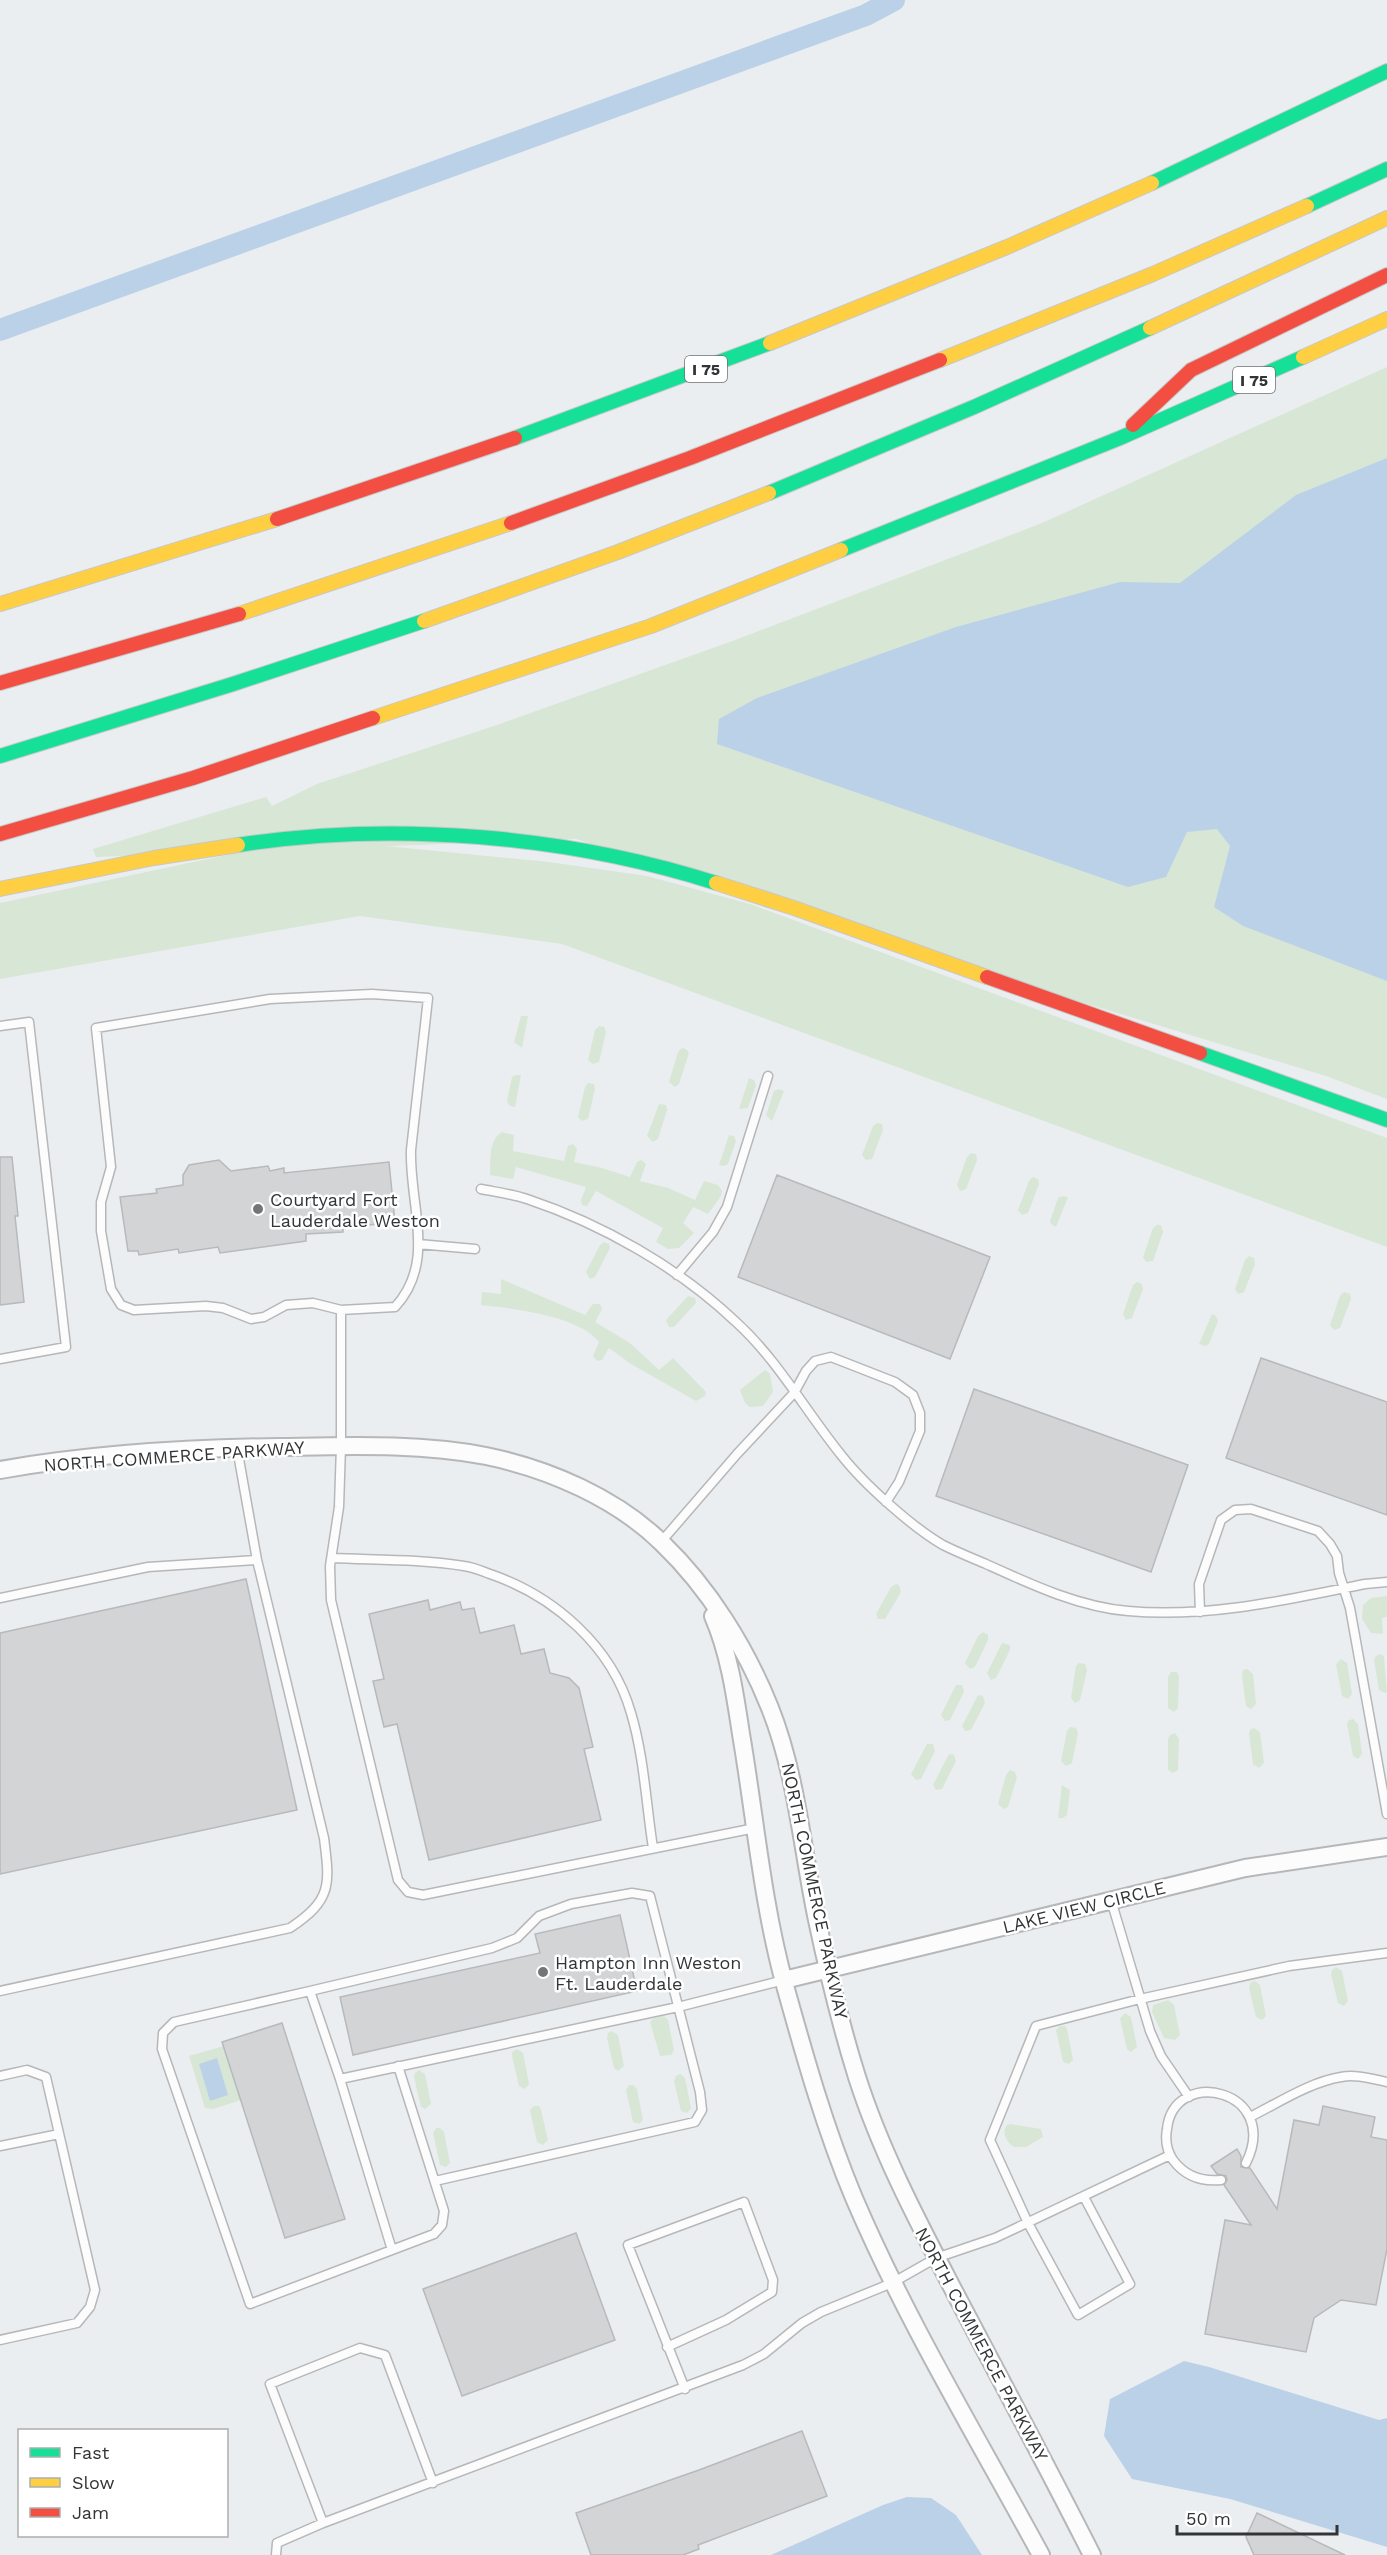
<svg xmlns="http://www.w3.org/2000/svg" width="1387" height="2555" font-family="'Work Sans',sans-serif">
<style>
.green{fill:#d8e6d6}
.water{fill:#bbd1e8}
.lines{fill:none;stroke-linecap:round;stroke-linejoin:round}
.canal{stroke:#bbd1e8;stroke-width:22}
.building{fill:#d2d4d6;stroke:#b7b9bb;stroke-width:1.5}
.lane-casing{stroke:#b5b7b8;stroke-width:11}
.street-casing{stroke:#b5b7b8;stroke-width:20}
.fast-casing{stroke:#c7c8c9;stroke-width:16}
.slow-casing{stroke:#c7c8c9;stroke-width:16}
.jam-casing{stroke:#c7c8c9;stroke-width:16}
.lane{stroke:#fcfcfd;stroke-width:8}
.street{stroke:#fcfcfd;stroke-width:16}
.fast{stroke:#16e098;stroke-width:14}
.slow{stroke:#ffcf43;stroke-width:14}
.jam{stroke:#f24e42;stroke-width:14}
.poi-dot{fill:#737577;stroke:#fff;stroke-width:2}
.labels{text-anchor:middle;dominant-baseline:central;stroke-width:5;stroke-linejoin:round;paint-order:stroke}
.shield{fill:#fff;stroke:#707172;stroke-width:1.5}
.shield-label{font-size:16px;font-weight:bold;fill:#323436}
.poi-label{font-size:18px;fill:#323436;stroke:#fff;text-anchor:start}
.street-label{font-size:18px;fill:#323436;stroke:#fff}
</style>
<rect width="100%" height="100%" fill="#ebeef0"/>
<!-- green -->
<path class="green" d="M1387 367V1099L1326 1076 1058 995 576 839 96 857 93 849 266 797 272 806 317 784 497 725 727 643 1042 523Z
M356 843 549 862 647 876 750 904 1387 1138V1247L562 944 360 916 0 979V903L245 851Z
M521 1016H528L522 1048 514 1042Z
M599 1026 604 1027 606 1032 599 1062 593 1064 588 1060 595 1030Z
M682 1048 686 1049 689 1053 679 1084 675 1087 669 1082 678 1052Z
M516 1075H521L515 1107 510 1106 507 1101 512 1077Z
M749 1078 754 1080 756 1085 748 1108 739 1109Z
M588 1083 594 1084 595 1089 588 1119 582 1121 578 1117 585 1087Z
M779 1089 784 1091 772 1121 766 1115 774 1091Z
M659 1104 666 1105 667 1110 658 1139 653 1142 647 1136Z
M877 1123 882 1124 883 1130 872 1159 866 1160 862 1155 873 1126Z
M502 1132 514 1135 513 1151 564 1161 568 1146 573 1144 577 1149 574 1162 602 1168 630 1177 637 1162 641 1160 646 1164 640 1181 668 1188 695 1200 704 1181 718 1185 722 1191 721 1196 708 1214 693 1207 683 1223 694 1233 679 1248 668 1249 656 1242 663 1228 596 1191 587 1206 582 1205 581 1200 586 1187 516 1167 513 1179 490 1175C491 1161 488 1140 502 1132Z
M729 1135 734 1136 736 1141 728 1164 724 1166 719 1165Z
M971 1153 976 1154 977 1160 966 1189 960 1191 957 1185 967 1157Z
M1033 1177 1038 1179 1039 1184 1028 1213 1022 1215 1018 1210 1029 1181Z
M1063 1196 1068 1197 1056 1227 1051 1224 1050 1221 1058 1198Z
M1157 1225H1161L1163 1232 1153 1261 1146 1262 1143 1257 1153 1228Z
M604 1242 609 1244 610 1248 595 1277 590 1279 586 1272 600 1245Z
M1249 1256 1254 1258 1255 1264 1244 1292 1238 1294 1235 1289 1245 1260Z
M501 1279 585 1315 593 1304H600L602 1309 595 1322 630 1343 659 1370 673 1358 706 1392 705 1396 696 1401 631 1364 609 1348 602 1360 597 1361 593 1356 599 1342C580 1316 512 1308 481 1305L482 1292 501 1294Z
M1137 1282 1142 1284 1143 1289 1132 1318 1126 1320 1123 1314 1133 1285Z
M1344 1292 1350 1294 1351 1299 1340 1328 1334 1330 1330 1325 1340 1296Z
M688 1296 695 1298 696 1303 674 1327H669L666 1320Z
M1212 1314 1216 1316 1218 1321 1209 1344 1205 1346 1199 1344Z
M765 1370 770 1374 773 1392 763 1406 750 1407 745 1403 740 1390Z
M896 1584 899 1585 901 1592 885 1619H878L876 1614 891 1587Z
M1387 1596V1617L1382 1618 1383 1634 1371 1633 1362 1619 1363 1605 1371 1598Z
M983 1632 988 1635V1640L975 1667 970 1669 965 1663 978 1636Z
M1002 1643 1010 1645V1650L996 1678 991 1680 987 1673Z
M1379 1654 1384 1656 1387 1692 1385 1693 1379 1690 1374 1660 1375 1657Z
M1341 1659 1347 1663 1352 1694 1348 1699 1342 1696 1336 1664Z
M1079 1663 1085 1664 1087 1670 1080 1700 1075 1703 1071 1698 1076 1666Z
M1247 1669 1253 1674 1256 1704 1251 1709 1246 1706 1242 1676 1243 1670Z
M1171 1672H1177L1179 1677 1178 1708 1174 1712 1168 1708V1677Z
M956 1685H962L964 1692 950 1720 945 1721 941 1715Z
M978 1695 983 1696 985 1703 971 1730 965 1731 962 1726Z
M1353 1719 1358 1724 1362 1754 1358 1759 1353 1756 1347 1724 1349 1720Z
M1070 1727 1076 1728 1078 1733 1072 1763 1066 1766 1061 1761 1067 1731Z
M1254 1728 1260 1732 1264 1763 1259 1768 1253 1764 1249 1734 1250 1730Z
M1175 1733 1179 1739 1178 1770 1173 1773 1168 1770V1739L1170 1735Z
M927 1744H933L935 1751 921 1779 916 1780 911 1774Z
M949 1754 954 1755 956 1761 942 1789 936 1790 933 1785Z
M1010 1770 1015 1772 1017 1777 1008 1807 1004 1809 998 1804 1006 1775Z
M1062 1785 1070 1790 1067 1815 1063 1818H1058Z
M1336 1967 1342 1971 1348 2001 1344 2006 1338 2003 1331 1974 1332 1970Z
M1255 1981 1260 1985 1266 2016 1262 2020 1256 2017 1249 1988 1251 1982Z
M1168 2000 1174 2005 1180 2035 1175 2040 1164 2038 1152 2012 1153 2005Z
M1125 2013 1131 2017 1137 2047 1131 2052 1127 2049 1120 2018Z
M664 2016 668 2020 674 2050 671 2055 660 2056 650 2022 654 2018Z
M1060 2026H1065L1067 2029 1073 2060 1069 2064 1063 2062 1056 2030Z
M612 2031 618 2035 624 2066 618 2071 614 2068 607 2038 608 2033Z
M224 2046 241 2100 213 2109 205 2108 189 2056Z
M517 2049 523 2053 529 2084 525 2089 519 2086 512 2056V2052Z
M419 2070 425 2074 431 2104 425 2109 421 2107 414 2077 415 2073Z
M680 2074 685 2078 691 2108 687 2113 681 2111 674 2081 676 2076Z
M629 2085H633L637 2089 643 2120 639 2124 633 2122 626 2090Z
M534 2106H539L541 2110 548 2140 543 2145 537 2142 530 2110Z
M1010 2124 1041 2129 1043 2137 1026 2147H1014C1007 2143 1001 2132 1007 2125Z
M436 2128H440L444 2132 450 2163 446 2167 440 2165 433 2133Z"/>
<!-- water -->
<path class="water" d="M1387 458V981L1243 926 1214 907 1230 846 1217 829 1187 832 1166 877 1128 887 717 744 719 719 757 698 956 627 1120 582 1180 583 1296 495Z
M217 2058 228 2095 210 2101 199 2064Z
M1184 2361 1209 2367 1379 2420 1387 2418V2547L1230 2499 1132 2479 1104 2436 1110 2399Z
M907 2497 931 2498 956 2515 982 2555H771L883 2505Z"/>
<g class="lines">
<!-- canal -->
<path class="canal" d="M0 330 866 15 894 0"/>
</g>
<!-- building -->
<path class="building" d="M0 1157H12L18 1216H15L24 1302 0 1305Z
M219 1160 231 1171 268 1166 270 1171 284 1168V1173L389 1162 395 1222 343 1228V1232L306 1234V1241L220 1253 218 1247 179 1253 178 1249 139 1255 138 1251H128L120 1197 157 1193 156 1189 183 1185V1175L189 1165Z
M777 1175 990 1257 950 1359 738 1277Z
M1261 1358 1387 1402V1515L1226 1458Z
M974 1389 1188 1465 1151 1572 936 1496Z
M246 1579 297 1810 0 1874V1633Z
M428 1600 430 1610 460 1602 462 1610 474 1608 480 1633 514 1625 521 1654 544 1649 550 1673 569 1678 579 1688 593 1747 584 1749 601 1820 429 1860 397 1724 384 1727 373 1681 384 1679 369 1614Z
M620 1915 637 1991 353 2055 340 1997 540 1953 535 1934Z
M282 2023 345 2219 285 2238 222 2042Z
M1323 2106 1375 2117 1371 2137 1387 2140V2249L1376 2305 1341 2300 1314 2318 1306 2352 1205 2334 1225 2220 1251 2225 1224 2185 1227 2180 1226 2176 1217 2174 1211 2166 1237 2149 1241 2156V2167L1250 2168 1277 2209 1294 2120 1319 2125Z
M576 2233 615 2340 462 2396 423 2289Z
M802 2431 827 2496 698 2545 699 2549 683 2555H591L576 2513 699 2470Z
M1257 2513 1345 2555H1254L1246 2537Z"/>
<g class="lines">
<!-- lane casing -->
<g class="lane-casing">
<path id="lane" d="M0 1026 29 1022 66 1347 0 1359
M481 1189C496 1192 512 1194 527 1199 602 1224 678 1267 736 1322 778 1360 806 1412 842 1456 864 1484 912 1527 943 1545 957 1552 972 1558 986 1564 1030 1584 1079 1607 1128 1611 1208 1618 1287 1600 1365 1584L1387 1582
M418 1244 475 1249
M677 1275 713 1232 727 1207 768 1076
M341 1310 313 1303 286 1305 264 1317 251 1319 223 1308 206 1306 134 1310 121 1305 111 1289 101 1231V1202L111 1167 96 1028 270 999 372 994 428 998 411 1150C409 1204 437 1262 395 1307L341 1310V1446L339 1507 330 1566 331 1600 398 1880 408 1892 423 1895 755 1828
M661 1542 737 1454 794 1393 806 1371 815 1361 831 1357 895 1382 913 1395 920 1413V1431L899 1482 886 1502
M332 1558C376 1560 420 1559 464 1566 473 1567 482 1571 490 1574 554 1596 612 1646 631 1713 644 1756 646 1803 653 1848
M0 1598 148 1567 257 1560
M1200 1612 1199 1584 1221 1520 1235 1510 1251 1509 1318 1531 1330 1544 1337 1556 1339 1573 1350 1608 1387 1814
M1111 1900 1150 2031 1161 2056 1189 2097
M0 1991 290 1928C332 1900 330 1885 324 1838L257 1560 237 1448
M310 1991 492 1948 517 1938 539 1916 571 1904 632 1893 650 1896 700 2092 702 2110 695 2122 435 2181
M0 2076 27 2070 46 2077 95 2290 90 2307 77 2323 0 2340
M340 2079 678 2007 784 1980
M1250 2117C1278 2103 1310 2082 1341 2077 1356 2074 1372 2079 1387 2082
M0 2146 59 2134
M1221 2180C1201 2182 1185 2176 1173 2160 1167 2151 1165 2140 1167 2129 1174 2065 1282 2090 1246 2163
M1084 2197 1130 2284 1078 2315 1028 2223 990 2140 1036 2026 1140 1999 1289 1966 1387 1953
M392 2250 340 2079 310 1991 174 2022 163 2033 162 2049 250 2304 434 2234 442 2225 444 2211 398 2066
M667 2347 726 2320 772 2292 773 2280 744 2202 628 2245 685 2389
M323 2523 270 2384 360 2348 385 2355 433 2483
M276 2555 277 2543 323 2523 743 2365 764 2354 802 2323 821 2312 892 2283 936 2258 995 2238 1170 2155"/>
</g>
<!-- street casing -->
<g class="street-casing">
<path id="street" d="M0 1470C91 1454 186 1448 279 1447 347 1446 419 1443 486 1456 549 1469 616 1498 662 1543 709 1588 746 1648 770 1708 797 1776 802 1849 817 1920 828 1972 841 2026 857 2077 881 2152 918 2222 954 2291 1000 2379 1047 2466 1092 2555
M713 1616C729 1653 735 1694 741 1734 755 1816 762 1901 784 1982 804 2054 825 2129 854 2198 907 2322 977 2437 1041 2555
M784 1980 1245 1868 1387 1847"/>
</g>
<!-- fast casing -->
<g class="fast-casing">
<path id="fast" d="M1152 183 1387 71
M1307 206 1387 169
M515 438 770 343
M769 493 974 407 1150 328
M841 550 1120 438 1303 357
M0 756 233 684 424 621
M238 845C393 821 566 835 716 883
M1200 1053 1387 1120"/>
</g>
<!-- slow casing -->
<g class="slow-casing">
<path id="slow" d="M1150 328 1387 218
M770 343 1007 247 1152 183
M1303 357 1387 319
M940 360 1153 274 1307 206
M0 604 277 519
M239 614 511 523
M424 621 618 552 769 493
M373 718 651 626 841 550
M716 883 794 908 987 977
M0 889 154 858 238 845"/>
</g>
<!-- jam casing -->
<g class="jam-casing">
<path id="jam" d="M1133 425 1191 370 1387 275
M277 519 515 438
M511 523 690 458 940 360
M0 683 239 614
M0 834 193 778 373 718
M987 977 1200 1053"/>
</g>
<!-- lane -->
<use href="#lane" class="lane"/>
<!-- street -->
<use href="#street" class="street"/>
<!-- fast -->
<use href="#fast" class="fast"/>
<!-- slow -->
<use href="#slow" class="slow"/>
<!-- jam -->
<use href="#jam" class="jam"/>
</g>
<!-- markers -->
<g class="poi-dot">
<circle cx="258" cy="1209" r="6"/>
<circle cx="543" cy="1972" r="6"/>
</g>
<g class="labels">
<!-- shield labels -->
<g class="shield">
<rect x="685" y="356" width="42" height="26" rx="4.5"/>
<rect x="1233" y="367" width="42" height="26" rx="4.5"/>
</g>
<g class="shield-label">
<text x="706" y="369">I 75</text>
<text x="1254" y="380">I 75</text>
</g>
<!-- poi labels -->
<g class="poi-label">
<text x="270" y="1199">Courtyard Fort<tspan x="270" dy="21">Lauderdale Weston</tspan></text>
<text x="555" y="1962">Hampton Inn Weston<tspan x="555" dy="21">Ft. Lauderdale</tspan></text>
</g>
<!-- street labels -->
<g class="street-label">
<text transform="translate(174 1456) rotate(-4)">NORTH COMMERCE PARKWAY</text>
<text transform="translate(815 1891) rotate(78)">NORTH COMMERCE PARKWAY</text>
<text transform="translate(1084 1907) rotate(-14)">LAKE VIEW CIRCLE</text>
<text transform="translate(982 2344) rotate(62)">NORTH COMMERCE PARKWAY</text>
</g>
</g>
<!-- legend -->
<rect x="18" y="2429" width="210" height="108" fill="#ffffff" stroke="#adaeaf" stroke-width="1.5"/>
<rect x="30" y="2448" width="30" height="9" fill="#16e098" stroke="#adaeaf" stroke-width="1.5"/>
<text x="72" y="2459" font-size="18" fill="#323436">Fast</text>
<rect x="30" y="2478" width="30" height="9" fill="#ffcf43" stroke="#adaeaf" stroke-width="1.5"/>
<text x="72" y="2489" font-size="18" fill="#323436">Slow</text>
<rect x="30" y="2508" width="30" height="9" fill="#f24e42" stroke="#adaeaf" stroke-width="1.5"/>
<text x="72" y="2519" font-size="18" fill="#323436">Jam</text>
<!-- scale -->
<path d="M1177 2525v9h160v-9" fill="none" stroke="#323436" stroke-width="3"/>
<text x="1186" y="2525" font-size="18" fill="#323436" stroke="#ffffff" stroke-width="4.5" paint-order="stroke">50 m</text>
</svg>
